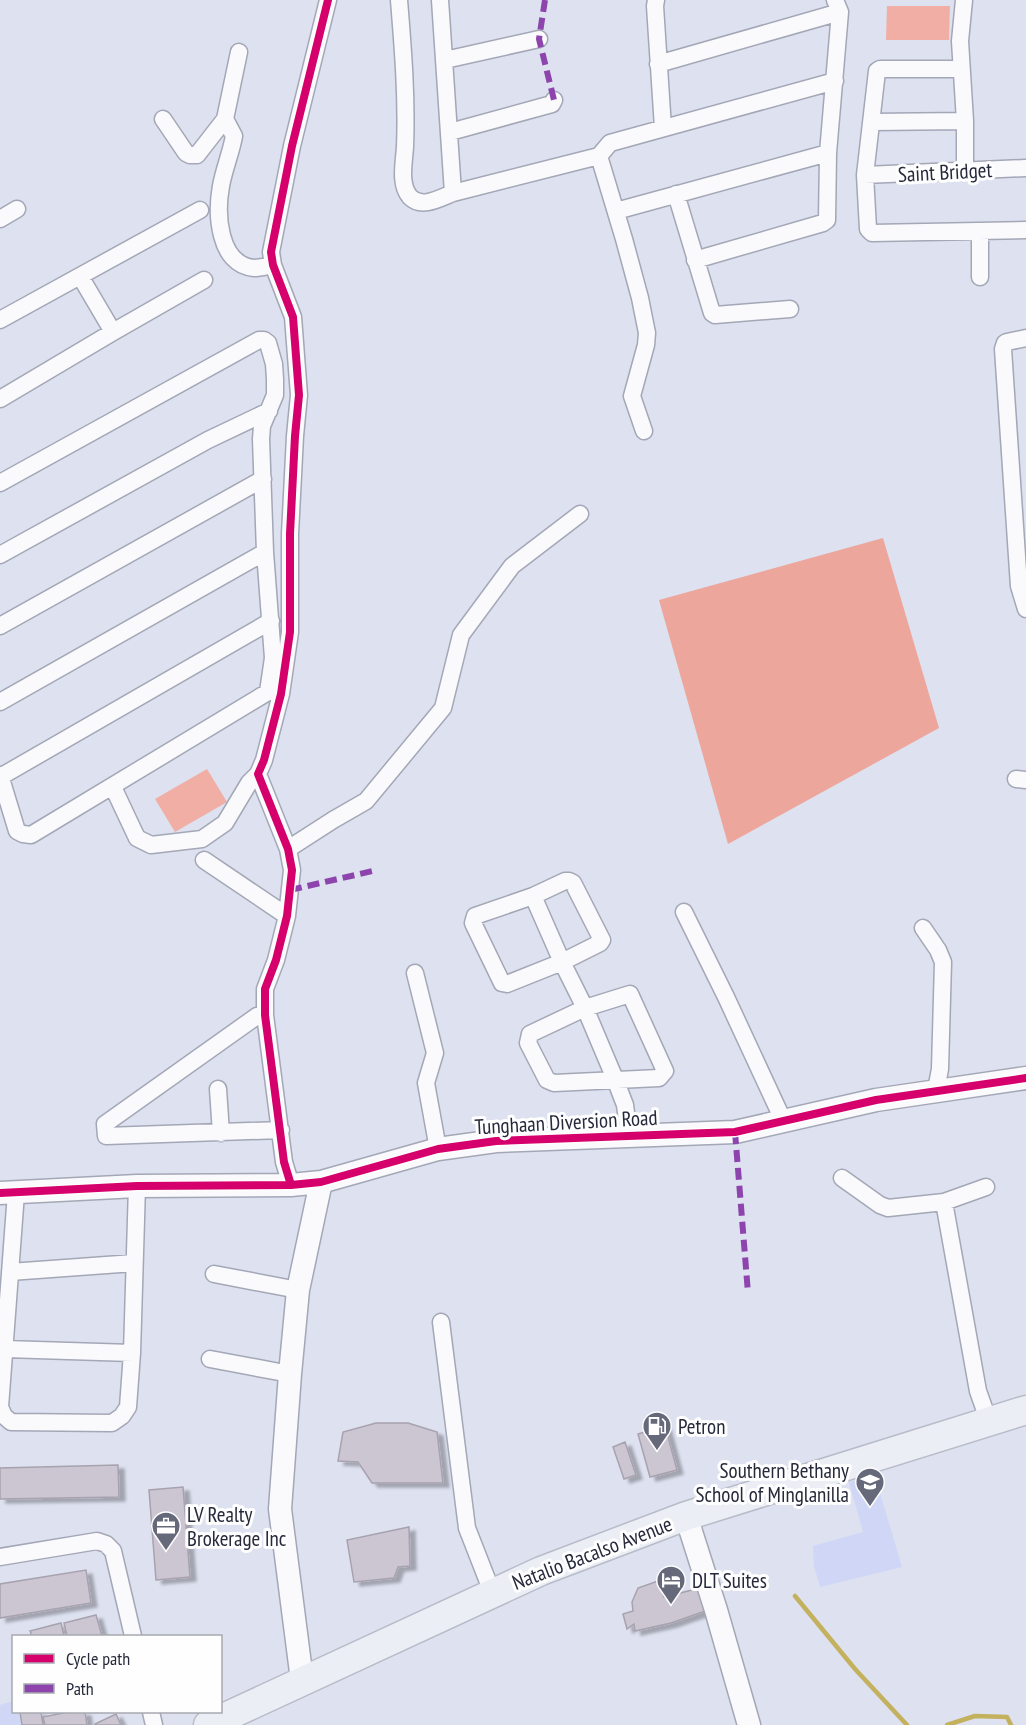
<svg xmlns="http://www.w3.org/2000/svg" width="1026" height="1725" font-family="'PT Sans Narrow',sans-serif">
<style>
.built{fill:#d0d7f6}
.green{fill:#f0aea4}
.forest{fill:#eda69b}
.lines{fill:none;stroke-linecap:round;stroke-linejoin:round}
.stream{stroke:#c3b15e;stroke-width:4.5}
.building{fill:#ccc6d3;stroke:#a8a2af;stroke-width:1.5;filter:url(#shadow)}
.street-casing{stroke:#a3a7b6;stroke-width:19}
.secondary-casing{stroke:#a3a7b6;stroke-width:25}
.highway-casing{stroke:#b8bcc9;stroke-width:31}
.street{stroke:#fafafd;stroke-width:16}
.secondary{stroke:#fafafd;stroke-width:22}
.highway{stroke:#eceef5;stroke-width:28}
.quiet{stroke:#8e44ad;stroke-width:6;stroke-dasharray:12 6;stroke-linecap:butt}
.cycleway-casing{stroke:#fefefe;stroke-width:11}
.cycleway{stroke:#d6006c;stroke-width:8}
.labels{text-anchor:middle;dominant-baseline:central;stroke-width:6;stroke-linejoin:round;paint-order:stroke}
.street-label{font-size:21px;fill:#25293a;stroke:#fefefe}
.poi-label{font-size:21px;fill:#25293a;stroke:#fefefe;text-anchor:start}
</style>
<defs>
<filter id="shadow"><feDropShadow dx="6" dy="4" stdDeviation="1.5" flood-color="#0004"/></filter>
</defs>
<rect width="100%" height="100%" fill="#dde1f0"/>
<!-- built -->
<path class="built" d="M875 1476 902 1567 820 1587 814 1566 813 1546 863 1532 849 1482Z
M13 1701 14 1712H41L44 1725H0V1705Z"/>
<!-- green -->
<path class="green" d="M887 6H950L949 40H886Z
M207 769 227 802 175 832 155 799Z"/>
<!-- forest -->
<path class="forest" d="M883 538 939 728 728 844 659 600Z"/>
<g class="lines">
<!-- stream -->
<path class="stream" d="M795 1596 855 1669 907 1725
M947 1725 975 1716 1007 1717 1011 1725"/>
</g>
<!-- building -->
<path class="building" d="M376 1423H408L437 1432 443 1483H372L358 1462 338 1461 343 1432Z
M665 1426 677 1470 650 1477 638 1434Z
M625 1442 636 1475 624 1479 613 1447Z
M118 1465 119 1497 0 1499V1468Z
M183 1487 190 1577 156 1580 149 1490Z
M409 1527 410 1566 398 1567 394 1578 354 1582 347 1540Z
M86 1570 91 1603 0 1618V1584Z
M658 1581 664 1597 704 1587 711 1609 671 1623 635 1631 634 1624 627 1629 623 1614 633 1611 632 1602 638 1588Z
M96 1615 102 1636H67L64 1623Z
M61 1623 64 1636H32L30 1631Z
M20 1712H41L43 1725H22Z
M68 1712H85L87 1725H45L43 1717Z
M116 1714 121 1725H95V1724Z"/>
<g class="lines">
<!-- street casing -->
<g class="street-casing">
<path id="street" d="M399 0C403 49 407 98 405 147 404 163 399 184 410 197 422 209 440 198 453 193L599 156 610 143 835 81
M440 0 453 193
M656 0 655 6 663 128
M964 0 960 41 965 121V170
M445 60 539 39
M658 64 840 12
M961 69H880L877 71 865 175 868 229 872 233 1026 230
M163 119 186 153 190 155H197L225 119 234 136C231 153 224 169 221 186 216 213 218 265 254 268 260 268 267 266 273 265
M225 119 239 52
M871 122 965 121
M450 132 552 104 554 100
M599 156 624 239 640 298 647 333 646 345 632 396 644 431
M865 175 1026 168
M676 194 712 313 715 315 790 309
M616 211 828 153
M0 219 17 209
M695 260 823 223 827 220 828 153 840 12 835 0
M80 276 113 332
M980 277V231
M0 320 200 210
M1026 338 1007 342 1005 343 1003 349 1019 586 1026 609
M0 399 113 332 204 280
M0 483 259 340H264L268 343 274 364 275 379V395L262 426 261 439 265 552 273 658 268 692 31 835 23 834 17 831 0 775
M0 555 208 440 269 411
M0 626 263 479
M0 702 265 552
M0 777 271 621
M1016 779 1026 780
M113 787 137 838 151 845 202 839 225 823 249 783 258 774
M288 849 333 820 366 801 443 708 461 635 512 566 580 514
M204 860 287 916
M565 881H569L573 883 602 940 600 943 562 962 507 984 502 983 473 923 475 916 533 896Z
M533 896 562 962 585 1008 615 1079 625 1105 629 1135
M684 912 726 997 783 1120
M923 928 938 950 943 962 940 1069 936 1090
M415 973 435 1053 426 1083 438 1149
M630 994 665 1071 659 1078 554 1083 547 1080 528 1043 530 1034 585 1008Z
M265 1015 257 1016 105 1124 106 1136 281 1130
M218 1089 221 1133
M842 1178 880 1205 888 1208 944 1202 986 1187
M291 1185 284 1162 265 1015V989L276 960 287 916 292 870 288 849 258 774 264 760 281 694 290 632V534L295 436 299 395 293 317 273 265 271 252 292 146 328 0
M16 1193 0 1407 4 1416 11 1422 112 1423 122 1416 128 1407 132 1353 137 1186
M944 1202 978 1391 989 1422
M10 1272 134 1263
M214 1274 298 1290
M441 1322 467 1528 492 1592
M5 1349 132 1353
M210 1359 290 1374
M0 1557 97 1541 106 1544 113 1551 133 1636
M151 1712 154 1725"/>
</g>
<!-- secondary casing -->
<g class="secondary-casing">
<path id="secondary" d="M0 1193 137 1186 291 1185 321 1182 438 1149 496 1141 735 1132 876 1100 1026 1078
M686 1516 716 1610 749 1725
M302 1680 280 1509 290 1374 298 1290 321 1182"/>
</g>
<!-- highway casing -->
<g class="highway-casing">
<path id="highway" d="M208 1725 541 1571 686 1516 1026 1410"/>
</g>
<!-- street -->
<use href="#street" class="street"/>
<!-- secondary -->
<use href="#secondary" class="secondary"/>
<!-- highway -->
<use href="#highway" class="highway"/>
<!-- quiet -->
<path class="quiet" d="M545 0 539 39 554 100
M290 890 377 870
M735 1132 748 1293"/>
<!-- cycleway casing -->
<g class="cycleway-casing">
<path id="cycleway" d="M291 1185 284 1162 265 1015V989L276 960 287 916 292 870 288 849 258 774 264 760 281 694 290 632V534L295 436 299 395 293 317 273 265 271 252 292 146 328 0
M0 1193 137 1186 291 1185 321 1182 438 1149 496 1141 735 1132 876 1100 1026 1078"/>
</g>
<!-- cycleway -->
<use href="#cycleway" class="cycleway"/>
</g>
<!-- icons -->
<defs>
<g id="fuel-pin" transform="scale(1.5)"><path d="M0 17L-7.5 6A9.5 9.5 0 1 1 7.5 6Z" fill="#65697a" stroke="#fefefe"/><path d="M-5.5-6h7V0h2V4h1.3V-2.5L3-4.5l.8-.8L6-3V5H2.5V1h-1V6h-7ZM-4.2-4.7v3.2H.2V-4.7Z" fill="#fff"/></g>
<g id="school-pin" transform="scale(1.5)"><path d="M0 17L-7.5 6A9.5 9.5 0 1 1 7.5 6Z" fill="#65697a" stroke="#fefefe"/><path d="M0-5L7-2L0 1L-7-2ZM-4 1L0 2.5L4 1V4Q0 6-4 4Z" fill="#fff"/></g>
<g id="office-pin" transform="scale(1.5)"><path d="M0 17L-7.5 6A9.5 9.5 0 1 1 7.5 6Z" fill="#65697a" stroke="#fefefe"/><path d="M-6-3h4V-5.5h4V-3h4V5H-6ZM-1-4.5V-3h2v-1.5ZM-6 0V1H6V0Z" fill="#fff"/></g>
<g id="hotel-pin" transform="scale(1.5)"><path d="M0 17L-7.5 6A9.5 9.5 0 1 1 7.5 6Z" fill="#65697a" stroke="#fefefe"/><path d="M-6-4.5h1.5V1H6V5H4.5V3h-9V5H-6ZM-4 0a1.8 1.8 0 1 1 3.6 0ZM.5 0V-2.5h3Q6-2.5 6 0Z" fill="#fff"/></g>
</defs>
<g fill-rule="evenodd">
<use href="#fuel-pin" x="657" y="1426"/>
<use href="#school-pin" x="870" y="1482"/>
<use href="#office-pin" x="166" y="1526"/>
<use href="#hotel-pin" x="671" y="1580"/>
</g>
<g class="labels">
<!-- street labels -->
<g class="street-label">
<text transform="translate(945 172) rotate(-3)">Saint Bridget</text>
<text transform="translate(566 1122) rotate(-3)">Tunghaan Diversion Road</text>
<text transform="translate(592 1553) rotate(-21)">Natalio Bacalso Avenue</text>
</g>
<!-- poi labels -->
<g class="poi-label">
<text x="678" y="1426">Petron</text>
<text x="849" y="1470" text-anchor="end">Southern Bethany<tspan x="849" dy="24">School of Minglanilla</tspan></text>
<text x="187" y="1514">LV Realty<tspan x="187" dy="24">Brokerage Inc</tspan></text>
<text x="692" y="1580">DLT Suites</text>
</g>
</g>
<!-- legend -->
<rect x="12" y="1635" width="210" height="78" fill="#fefefe" stroke="#a7a9b0" stroke-width="1.5"/>
<rect x="24" y="1654" width="30" height="9" fill="#d6006c" stroke="#a7a9b0" stroke-width="1.5"/>
<text x="66" y="1665" font-size="18" fill="#25293a">Cycle path</text>
<rect x="24" y="1684" width="30" height="9" fill="#8e44ad" stroke="#a7a9b0" stroke-width="1.5"/>
<text x="66" y="1695" font-size="18" fill="#25293a">Path</text>
</svg>
